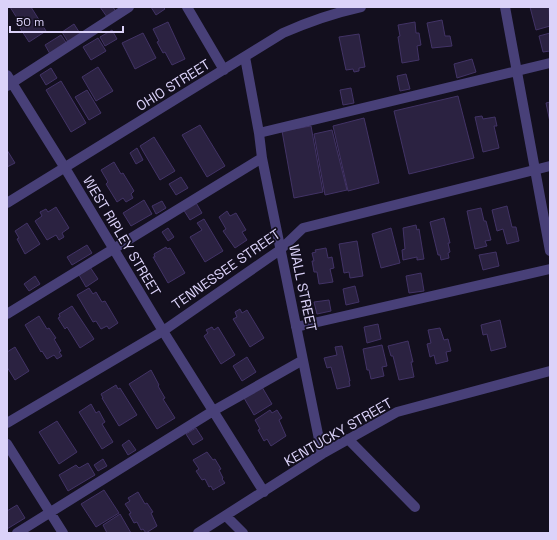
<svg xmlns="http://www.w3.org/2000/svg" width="557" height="540" font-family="'Space Grotesk',sans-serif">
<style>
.building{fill:#2b2241;stroke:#423366}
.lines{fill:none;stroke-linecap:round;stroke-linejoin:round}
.minor{stroke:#484078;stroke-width:10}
.labels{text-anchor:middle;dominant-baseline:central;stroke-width:3.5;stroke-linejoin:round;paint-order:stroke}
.street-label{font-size:14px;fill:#dbd2f9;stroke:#130f1e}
</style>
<rect width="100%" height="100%" fill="#130f1e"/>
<!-- building -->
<path class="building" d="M10 7H31L46 31 29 42 20 28 22 26Z
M100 7H113L116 12 107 17Z
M151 7H163L165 9 156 15Z
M530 7H549L550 26 536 30Z
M442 20 445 36H450L452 46 432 48 427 23Z
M168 22 185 59 172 65 165 52 163 53 157 42 159 41 153 29Z
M415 22 416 33H419L421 45 417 46 419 60 402 63 398 37 400 36 398 25Z
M74 24 81 35 68 42 62 32Z
M112 30 117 39 105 46 100 37Z
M143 33 156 58 135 69 122 43Z
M550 33V51L543 52 539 36Z
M359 34 365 67 359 68V71L354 72 353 69 346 70 339 37Z
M61 35 67 44 50 54 45 45Z
M98 38 106 51 91 60 83 47Z
M472 59 476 72 457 78 454 64Z
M98 67 113 91 96 101 82 77Z
M51 68 57 78 46 85 40 75Z
M406 74 410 89 400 91 397 76Z
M61 81 86 123 71 132 46 90Z
M351 88 354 103 343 105 340 90Z
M87 90 101 113 89 120 75 97Z
M458 96 474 158 409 174 394 111Z
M550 102V122L546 103Z
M482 116 483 119 495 117 497 126H494L499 148 483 152 475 117Z
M364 118 379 183 348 191 333 126Z
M200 125 225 166 207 177 182 135Z
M311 126 323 192 294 198 282 131Z
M332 130 347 190 325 195 314 134Z
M154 137 175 171 160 180 140 146Z
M137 148 143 160 136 164 130 153Z
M7 150 15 163 7 167Z
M114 162 121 174 123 173 134 191 131 194 133 198 126 202 123 198 117 202 106 184 108 182 101 170Z
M181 177 188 188 176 195 169 184Z
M144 200 152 214 131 226 123 213Z
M162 201 166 208 156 214 152 206Z
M195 201 202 213 190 220 183 209Z
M507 206 512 227H516L519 241 507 244 503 229 497 231 492 210Z
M56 207 69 228 62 233 64 237 59 240 56 235 47 240 35 221 42 216 40 212 46 209 48 212Z
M481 208 484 221H486L491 240 485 241 487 246 475 249 467 211Z
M227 211 230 216 236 213 246 230 242 232 247 240 235 248 223 231 226 229 219 217Z
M444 218 450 243H448L450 252 448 253 449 258 441 260 440 255H438L430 222Z
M204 219 223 251 205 262 190 237 202 230 197 223Z
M27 223 40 244 25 254 17 239 19 238 15 231Z
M416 225 417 230 419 229 424 259 417 260V257L403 260 402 250 405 249 403 228Z
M168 228 174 237 168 241 162 232Z
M391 228 400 263 381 268 372 234Z
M357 241 363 276 350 278 349 272 344 273 339 244Z
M87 245 92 253 72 265 67 257Z
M166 247 167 249 170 248 185 273 168 283 153 257H155L154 254Z
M326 248 328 258 332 257 334 268 330 269 333 282 319 284 317 272H314L312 261H314L312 253 316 252 315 250Z
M496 252 499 266 483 270 479 255Z
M90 267 98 279 86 287 79 275Z
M421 273 424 291 409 293 406 276Z
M35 276 40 284 29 291 24 284Z
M355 286 359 302 346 305 343 289Z
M89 288 93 294 96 292 102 302 105 301 118 323 109 329 107 326 101 329 96 321 93 322 77 295Z
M329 300 331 311 317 314 314 302Z
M72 306 94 339 80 348 67 327 65 329 58 318 60 317 59 314Z
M240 309 242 313 247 310 264 338 250 347 233 319 237 317 235 312Z
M39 316 47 329 49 328 56 338 54 339 61 351 59 352 62 356 57 359 54 355 47 359 42 351 41 352 25 325Z
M500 320 506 347 491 351 487 334 483 335 481 325Z
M378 324 381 339 367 343 364 327Z
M212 327 214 330 218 327 235 355 221 364 204 336 208 333 206 330Z
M440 328 444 340 448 339 451 351 446 352 448 361 436 364 434 355 430 357 427 344 431 343 428 330Z
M408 341 413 362H411L414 377 399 380 393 356H391L388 346Z
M382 345 387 366 382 367 384 376 371 379 369 370H367L363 349Z
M342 346 350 381H349L350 386 337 389 331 367 327 368 324 358 337 355 335 347Z
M15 347 29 371 15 380 7 367V352Z
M247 357 256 372 242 381 233 366Z
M151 370 159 385 158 386 165 398 163 399 175 418 157 429 129 384Z
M116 385 118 389 120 388 137 415 119 426 102 398H103L101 394Z
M262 387 272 404 254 415 244 398Z
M91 404 96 413 99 411 105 422 102 424 113 442 102 449 79 412Z
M270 410 272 413 277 410 282 418 279 420 286 436 271 446 267 439 264 441 258 430 260 429 255 420Z
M57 421 77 452 59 464 39 432Z
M196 428 203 439 193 445 186 434Z
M129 440 136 450 128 455 122 445Z
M207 452 213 460 215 459 221 469 219 470 223 478 222 479 225 483 213 490 211 486 209 487 205 479 202 480 196 471 199 469 193 460Z
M103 459 107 466 98 471 94 465Z
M88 463 95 475 68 491 59 475 76 465 79 468Z
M104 490 119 513 96 527 81 504Z
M138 492 145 504 147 503 153 512 151 513 157 526 146 533 143 529 141 530 137 522 134 523 129 514 131 513 125 504 130 501 128 498Z
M17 505 25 518 7 529V511Z
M120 514 131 533H107L103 525Z"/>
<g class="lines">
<!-- minor -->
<path class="minor" d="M187 7 224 70
M505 7 550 251
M245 57 259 133 262 158 322 454
M7 75 65 168 163 331 264 492
M7 86 129 7
M259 133 550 63
M7 203 283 33C308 22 334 13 361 7
M7 314 262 158
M296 327 550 269
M7 423 163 331 280 250 303 228 550 166
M348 439 415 507
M7 444 63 533
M226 516 243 533
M17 533 213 411 303 360
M198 533 322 454 397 412 550 371"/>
</g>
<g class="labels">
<!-- street labels -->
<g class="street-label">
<text transform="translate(173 85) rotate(-32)">OHIO STREET</text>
<text transform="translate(122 236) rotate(59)">WEST RIPLEY STREET</text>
<text transform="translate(226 269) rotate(-35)">TENNESSEE STREET</text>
<text transform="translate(303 288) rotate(78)">WALL STREET</text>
<text transform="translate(338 432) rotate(-30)">KENTUCKY STREET</text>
</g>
</g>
<!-- border -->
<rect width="557" height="540" fill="none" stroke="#dbd2f9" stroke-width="16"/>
<!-- scale -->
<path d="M10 26v6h113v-6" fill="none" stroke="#dbd2f9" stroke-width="2"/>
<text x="16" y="26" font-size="12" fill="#dbd2f9" stroke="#130f1e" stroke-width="3" paint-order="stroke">50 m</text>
</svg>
